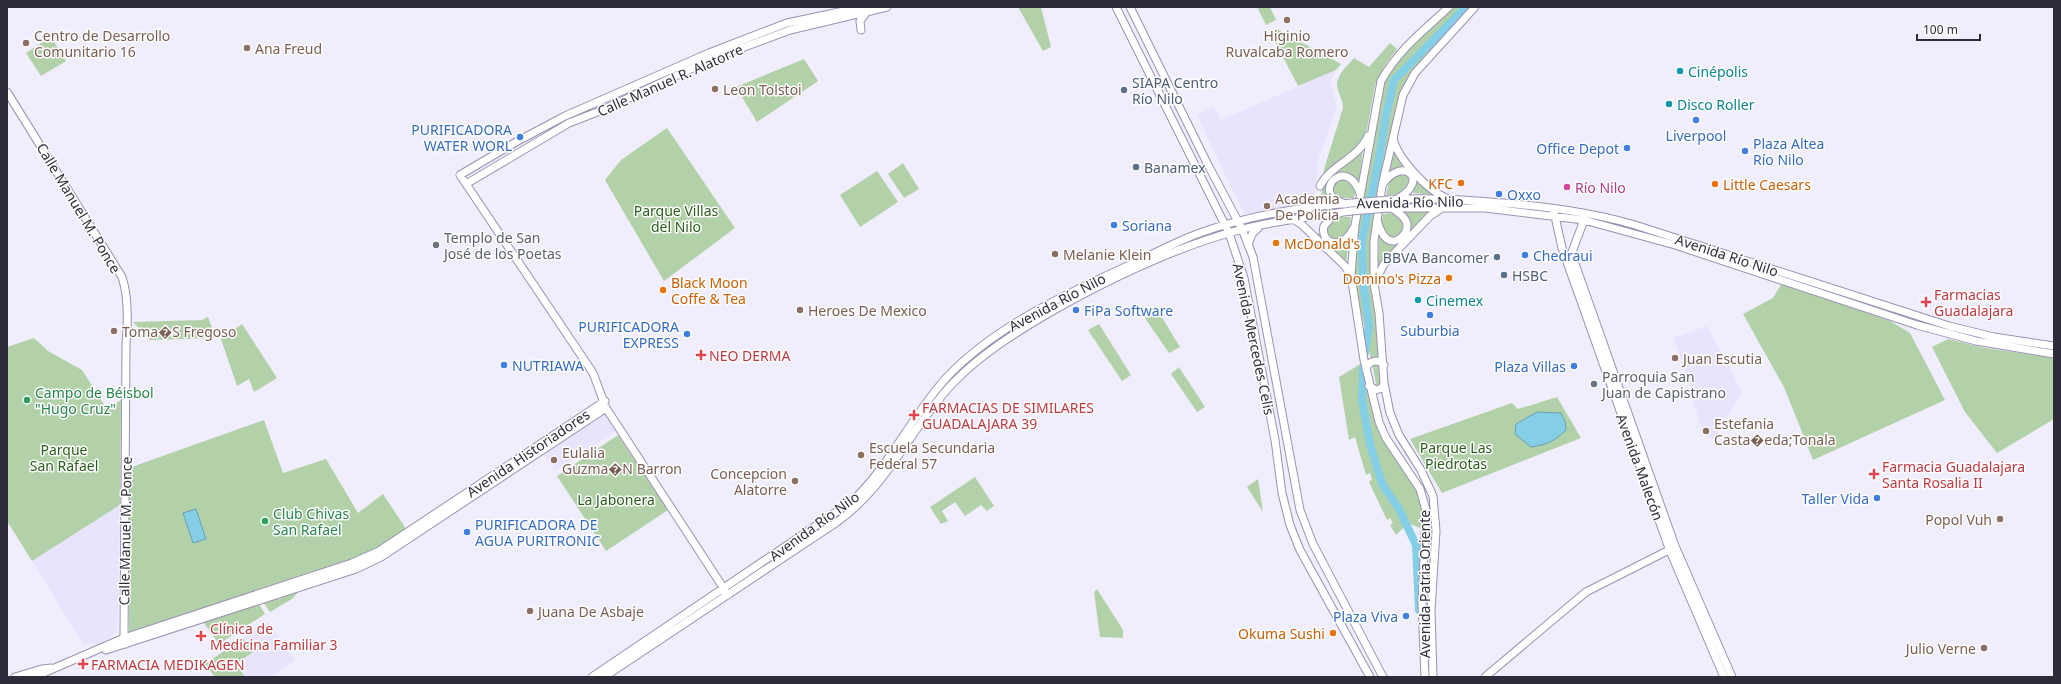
<svg xmlns="http://www.w3.org/2000/svg" width="2061" height="684" font-family="'Noto Sans',sans-serif">
<style>
.built{fill:#e9e4fe}
.green{fill:#b2d1a9}
.water{fill:#85cfe6;stroke:#6b9eb2}
.lines{fill:none;stroke-linecap:round;stroke-linejoin:round}
.river{stroke:#85cfe6;stroke-width:8}
.secondary-casing{stroke:#9992b3;stroke-width:9}
.secondary{stroke:#fff;stroke-width:7}
.secondary-bridge-casing{stroke:#9992b3;stroke-width:9;stroke-linecap:butt}
.secondary-bridge{stroke:#fff;stroke-width:7}
.education-dot{fill:#8d6e63;stroke:#fdfdfd;stroke-width:1.5}
.culture-dot{fill:#0f9aa8;stroke:#fdfdfd;stroke-width:1.5}
.service-dot{fill:#5c6f8a;stroke:#fdfdfd;stroke-width:1.5}
.shop-dot{fill:#3f7fe0;stroke:#fdfdfd;stroke-width:1.5}
.food-dot{fill:#e8710a;stroke:#fdfdfd;stroke-width:1.5}
.hotel-dot{fill:#d1479c;stroke:#fdfdfd;stroke-width:1.5}
.worship-dot{fill:#6b7280;stroke:#fdfdfd;stroke-width:1.5}
.health-dot{fill:#e0444e;stroke:#fdfdfd;stroke-width:1.5}
.leisure-dot{fill:#2e9e5b;stroke:#fdfdfd;stroke-width:1.5}
.labels{text-anchor:middle;dominant-baseline:central;stroke-width:3;stroke-linejoin:round;paint-order:stroke}
.education-label{font-size:14px;fill:#785e54;stroke:#fdfdfd;text-anchor:start}
.culture-label{font-size:14px;fill:#0d838f;stroke:#fdfdfd;text-anchor:start}
.street-label{font-size:14px;fill:#2f2c3a;stroke:#fdfdfd}
.service-label{font-size:14px;fill:#4e5e75;stroke:#fdfdfd;text-anchor:start}
.shop-label{font-size:14px;fill:#366cbe;stroke:#fdfdfd;text-anchor:start}
.food-label{font-size:14px;fill:#c56008;stroke:#fdfdfd;text-anchor:end}
.hotel-label{font-size:14px;fill:#b23c85;stroke:#fdfdfd;text-anchor:start}
.park-label{font-size:14px;fill:#2b5d1b;stroke:#fdfdfd}
.worship-label{font-size:14px;fill:#5b616d;stroke:#fdfdfd;text-anchor:start}
.health-label{font-size:14px;fill:#be3a42;stroke:#fdfdfd;text-anchor:start}
.leisure-label{font-size:14px;fill:#27864d;stroke:#fdfdfd;text-anchor:start}
</style>
<rect width="100%" height="100%" fill="#f0edfc"/>
<!-- built -->
<path class="built" d="M1336 70 1330 82 1337 107 1319 157 1314 201 1244 214 1197 115 1214 106 1221 120Z
M1707 326 1742 392 1714 439 1706 437 1700 423 1693 401 1696 399 1673 338Z
M603 411 616 431 555 471 542 452Z
M120 505 118 629 111 637 97 644H83L32 561Z
M268 621 295 660 270 677H245L236 664 253 652 243 638Z"/>
<!-- green -->
<path class="green" d="M1018 7H1041L1051 47 1043 51Z
M1257 7H1270L1276 20 1266 25Z
M1454 7H1471L1419 64 1400 96 1394 118 1375 216 1376 314 1383 391 1378 393 1357 292 1354 262 1363 197 1384 82 1404 51Z
M1277 29 1341 64 1336 70 1298 86 1270 32Z
M51 37 66 61 41 76 26 53Z
M1390 43 1397 49 1385 65 1375 85 1366 135 1361 144 1323 175 1325 166 1343 108C1343 101 1340 97 1338 90 1333 78 1347 66 1354 58L1369 67Z
M804 59 818 81 757 122 736 87Z
M667 128 735 228 664 281 605 180 621 160Z
M1363 149 1359 182C1349 168 1334 172 1327 186V195L1333 202 1325 203C1310 182 1348 160 1363 149Z
M1394 152 1433 195 1413 193 1416 179C1408 169 1400 162 1389 173Z
M903 163 919 189 904 198 888 174Z
M877 171 898 202 860 227 840 195Z
M1399 172 1409 177 1408 189 1399 194 1386 196 1389 181Z
M1344 178 1356 188 1354 198H1340L1332 191C1334 183 1337 180 1344 178Z
M1433 211 1378 270 1379 236 1386 242 1395 244 1410 222 1408 217 1402 212Z
M1391 213 1398 216 1404 222 1401 234 1396 238 1387 237 1381 225 1383 214Z
M1338 217H1351L1349 232 1341 239C1333 239 1328 238 1326 230L1331 221Z
M1322 233 1339 246 1349 241 1346 264 1316 234Z
M1782 283 1890 321 1910 333 1945 400 1813 460 1784 387 1743 314 1773 298Z
M1158 311 1180 347 1169 353 1145 318Z
M208 317 216 338 150 340 133 322 202 320Z
M242 324 277 378 254 392 249 379 237 386 221 339Z
M1099 324 1131 375 1122 381 1088 330Z
M34 338 48 351 82 370 107 409 121 400 120 505 32 561 7 521V347Z
M1948 339 1985 348 2054 358V419L1997 453 1965 412 1932 347Z
M1362 363 1370 400 1419 494 1421 501 1423 529 1410 524 1402 529 1396 535 1390 525 1393 523 1390 518 1387 520 1369 482 1372 479 1370 473 1366 475 1355 437 1349 440 1339 377Z
M1179 367 1205 407 1197 412 1171 374Z
M1557 397 1581 438 1442 493 1410 439 1512 403 1518 409Z
M264 420 283 473 326 459 358 513 383 494 406 529 369 553 129 632V468Z
M618 435 668 510 606 551 557 476Z
M975 477 994 506 987 511 981 505 965 516 955 502 942 511 948 521 941 524 930 507Z
M1258 479 1263 512 1247 487Z
M301 589 292 599 270 612 263 602Z
M1097 589 1123 630V638L1100 637 1094 592Z
M259 604 265 614 219 644 204 623Z
M243 638 253 652 236 664 245 677H215L205 664Z"/>
<!-- water -->
<path class="water" d="M1537 412 1561 413 1565 421 1566 430C1555 441 1546 445 1531 447L1515 434 1516 424Z
M196 509 206 539 193 543 183 513Z"/>
<g class="lines">
<!-- river -->
<path class="river" d="M1365 353 1369 326 1363 281 1362 241 1379 159 1386 115 1394 80 1466 7
M1363 368 1362 400 1370 444 1382 484 1399 509 1416 545 1419 610"/>
<!-- secondary casing -->
<g class="secondary-casing">
<path id="secondary" d="M1116 7 1229 233 1244 278 1275 440 1282 493 1290 525 1300 550 1370 677
M1130 7 1207 163 1242 229 1253 257 1300 510 1313 544 1383 677
M861 30 860 21 866 13
M7 92 122 277C129 298 128 322 126 344L124 638 126 644
M1393 138C1397 158 1427 190 1446 198
M466 184 569 123 605 109 712 59 790 30 887 7
M1383 184C1403 155 1431 180 1397 199
M1320 186C1330 165 1358 159 1368 136
M1390 200C1428 197 1465 200 1503 203 1548 207 1591 212 1635 225L1949 326 1994 337 2054 346
M1345 204C1340 201 1334 200 1331 195 1323 182 1348 161 1360 193
M1389 208H1485L1584 220 1675 245 1917 325 1976 341 2054 354
M1554 212 1562 248 1670 551 1724 677
M1338 214 1333 216 1324 226C1320 244 1342 251 1353 229
M1291 218 1301 224 1344 265 1351 275
M1377 220C1379 226 1381 235 1387 239 1396 246 1408 234 1407 224 1406 217 1397 212 1392 208
M1584 220 1572 252 1573 258 1675 546 1732 677
M1248 245 1252 234 1261 225
M1375 282 1384 264 1430 216 1442 208
M1366 369C1368 361 1378 358 1384 365
M1369 386 1376 390 1382 388 1384 383
M728 595 606 408 593 373 460 175 516 142 565 116 709 53 787 23 863 7
M106 650 356 569 381 557 606 408
M15 677 42 669 51 668
M34 677 124 638 352 563 379 551 605 401
M592 677 851 502C889 468 913 413 948 376 997 325 1070 292 1134 263 1155 253 1176 242 1197 234 1246 216 1301 207 1352 203
M604 677 837 522C888 486 911 427 953 383 982 353 1018 331 1054 310 1113 277 1177 246 1243 229 1279 220 1315 216 1351 211
M1425 677 1422 604 1426 510 1420 489 1386 438 1379 422 1364 360 1351 275 1355 225 1381 81C1398 50 1424 30 1449 7
M1433 677 1431 610 1436 531 1433 496 1421 470 1399 435 1390 413 1384 383 1379 313 1374 284V241L1382 186 1403 95 1415 73 1475 7
M1485 677 1586 592 1673 548"/>
</g>
<!-- secondary -->
<use href="#secondary" class="secondary"/>
<!-- secondary-bridge casing -->
<g class="secondary-bridge-casing">
<path id="secondary-bridge" d="M1352 203 1390 200
M1351 211 1389 208"/>
</g>
<!-- secondary-bridge -->
<use href="#secondary-bridge" class="secondary-bridge"/>
</g>
<!-- markers -->
<g class="education-dot">
<circle cx="1287" cy="20" r="4"/>
<circle cx="26" cy="43" r="4"/>
<circle cx="247" cy="48" r="4"/>
<circle cx="715" cy="89" r="4"/>
<circle cx="1267" cy="206" r="4"/>
<circle cx="1055" cy="254" r="4"/>
<circle cx="800" cy="310" r="4"/>
<circle cx="114" cy="331" r="4"/>
<circle cx="1675" cy="358" r="4"/>
<circle cx="1706" cy="431" r="4"/>
<circle cx="861" cy="455" r="4"/>
<circle cx="554" cy="460" r="4"/>
<circle cx="795" cy="481" r="4"/>
<circle cx="2000" cy="519" r="4"/>
<circle cx="530" cy="611" r="4"/>
<circle cx="1984" cy="648" r="4"/>
</g>
<g class="culture-dot">
<circle cx="1680" cy="71" r="4"/>
<circle cx="1669" cy="104" r="4"/>
<circle cx="1418" cy="300" r="4"/>
</g>
<g class="service-dot">
<circle cx="1124" cy="90" r="4"/>
<circle cx="1136" cy="167" r="4"/>
<circle cx="1497" cy="257" r="4"/>
<circle cx="1504" cy="275" r="4"/>
</g>
<g class="shop-dot">
<circle cx="1696" cy="120" r="4"/>
<circle cx="520" cy="137" r="4"/>
<circle cx="1627" cy="148" r="4"/>
<circle cx="1745" cy="151" r="4"/>
<circle cx="1499" cy="194" r="4"/>
<circle cx="1114" cy="225" r="4"/>
<circle cx="1525" cy="255" r="4"/>
<circle cx="1076" cy="310" r="4"/>
<circle cx="1430" cy="315" r="4"/>
<circle cx="687" cy="334" r="4"/>
<circle cx="504" cy="365" r="4"/>
<circle cx="1574" cy="366" r="4"/>
<circle cx="1877" cy="498" r="4"/>
<circle cx="467" cy="532" r="4"/>
<circle cx="1406" cy="616" r="4"/>
</g>
<g class="food-dot">
<circle cx="1461" cy="183" r="4"/>
<circle cx="1715" cy="184" r="4"/>
<circle cx="1276" cy="243" r="4"/>
<circle cx="1449" cy="278" r="4"/>
<circle cx="663" cy="290" r="4"/>
<circle cx="1333" cy="633" r="4"/>
</g>
<circle class="hotel-dot" cx="1567" cy="187" r="4"/>
<g class="worship-dot">
<circle cx="436" cy="245" r="4"/>
<circle cx="1594" cy="384" r="4"/>
</g>
<g class="health-dot">
<path d="M1924 296h4v4h4v4h-4v4h-4v-4h-4v-4h4z"/>
<path d="M699 349h4v4h4v4h-4v4h-4v-4h-4v-4h4z"/>
<path d="M912 409h4v4h4v4h-4v4h-4v-4h-4v-4h4z"/>
<path d="M1872 468h4v4h4v4h-4v4h-4v-4h-4v-4h4z"/>
<path d="M199 630h4v4h4v4h-4v4h-4v-4h-4v-4h4z"/>
<path d="M81 658h4v4h4v4h-4v4h-4v-4h-4v-4h4z"/>
</g>
<g class="leisure-dot">
<circle cx="27" cy="400" r="4"/>
<circle cx="265" cy="521" r="4"/>
</g>
<g class="labels">
<!-- education labels -->
<g class="education-label">
<text x="34" y="35">Centro de Desarrollo<tspan x="34" dy="16">Comunitario 16</tspan></text>
<text x="1287" y="35" text-anchor="middle">Higinio<tspan x="1287" dy="16">Ruvalcaba Romero</tspan></text>
<text x="255" y="48">Ana Freud</text>
<text x="723" y="89">Leon Tolstoi</text>
<text x="1275" y="198">Academia<tspan x="1275" dy="16">De Policia</tspan></text>
<text x="1063" y="254">Melanie Klein</text>
<text x="808" y="310">Heroes De Mexico</text>
<text x="122" y="331">Toma�S Fregoso</text>
<text x="1683" y="358">Juan Escutia</text>
<text x="1714" y="423">Estefania<tspan x="1714" dy="16">Casta�eda;Tonala</tspan></text>
<text x="869" y="447">Escuela Secundaria<tspan x="869" dy="16">Federal 57</tspan></text>
<text x="562" y="452">Eulalia<tspan x="562" dy="16">Guzma�N Barron</tspan></text>
<text x="787" y="473" text-anchor="end">Concepcion<tspan x="787" dy="16">Alatorre</tspan></text>
<text x="1992" y="519" text-anchor="end">Popol Vuh</text>
<text x="538" y="611">Juana De Asbaje</text>
<text x="1976" y="648" text-anchor="end">Julio Verne</text>
</g>
<!-- culture labels -->
<g class="culture-label">
<text x="1688" y="71">Cinépolis</text>
<text x="1677" y="104">Disco Roller</text>
<text x="1426" y="300">Cinemex</text>
</g>
<!-- street labels -->
<g class="street-label">
<text transform="translate(670 80) rotate(-24)">Calle Manuel R. Alatorre</text>
<text transform="translate(1410 202) rotate(-1)">Avenida Río Nilo</text>
<text transform="translate(79 208) rotate(59)">Calle Manuel M. Ponce</text>
<text transform="translate(1727 255) rotate(18)">Avenida Río Nilo</text>
<text transform="translate(1057 302) rotate(-28)">Avenida Río Nilo</text>
<text transform="translate(1254 339) rotate(78)">Avenida Mercedes Celis</text>
<text transform="translate(528 453) rotate(-34)">Avenida Historiadores</text>
<text transform="translate(1640 467) rotate(70)">Avenida Malecón</text>
<text transform="translate(814 526) rotate(-36)">Avenida Río Nilo</text>
<text transform="translate(125 531) rotate(-89)">Calle Manuel M. Ponce</text>
<text transform="translate(1424 584) rotate(-90)">Avenida Patria Oriente</text>
</g>
<!-- service labels -->
<g class="service-label">
<text x="1132" y="82">SIAPA Centro<tspan x="1132" dy="16">Río Nilo</tspan></text>
<text x="1144" y="167">Banamex</text>
<text x="1489" y="257" text-anchor="end">BBVA Bancomer</text>
<text x="1512" y="275">HSBC</text>
</g>
<!-- shop labels -->
<g class="shop-label">
<text x="512" y="129" text-anchor="end">PURIFICADORA<tspan x="512" dy="16">WATER WORL</tspan></text>
<text x="1696" y="135" text-anchor="middle">Liverpool</text>
<text x="1753" y="143">Plaza Altea<tspan x="1753" dy="16">Río Nilo</tspan></text>
<text x="1619" y="148" text-anchor="end">Office Depot</text>
<text x="1507" y="194">Oxxo</text>
<text x="1122" y="225">Soriana</text>
<text x="1533" y="255">Chedraui</text>
<text x="1084" y="310">FiPa Software</text>
<text x="679" y="326" text-anchor="end">PURIFICADORA<tspan x="679" dy="16">EXPRESS</tspan></text>
<text x="1430" y="330" text-anchor="middle">Suburbia</text>
<text x="512" y="365">NUTRIAWA</text>
<text x="1566" y="366" text-anchor="end">Plaza Villas</text>
<text x="1869" y="498" text-anchor="end">Taller Vida</text>
<text x="475" y="524">PURIFICADORA DE<tspan x="475" dy="16">AGUA PURITRONIC</tspan></text>
<text x="1398" y="616" text-anchor="end">Plaza Viva</text>
</g>
<!-- food labels -->
<g class="food-label">
<text x="1453" y="183">KFC</text>
<text x="1723" y="184" text-anchor="start">Little Caesars</text>
<text x="1284" y="243" text-anchor="start">McDonald's</text>
<text x="1441" y="278">Domino's Pizza</text>
<text x="671" y="282" text-anchor="start">Black Moon<tspan x="671" dy="16">Coffe &amp; Tea</tspan></text>
<text x="1325" y="633">Okuma Sushi</text>
</g>
<!-- hotel labels -->
<g class="hotel-label">
<text x="1575" y="187">Río Nilo</text>
</g>
<!-- park labels -->
<g class="park-label">
<text x="676" y="210">Parque Villas<tspan x="676" dy="16">del Nilo</tspan></text>
<text x="1456" y="447">Parque Las<tspan x="1456" dy="16">Piedrotas</tspan></text>
<text x="64" y="449">Parque<tspan x="64" dy="16">San Rafael</tspan></text>
<text x="616" y="499">La Jabonera</text>
</g>
<!-- worship labels -->
<g class="worship-label">
<text x="444" y="237">Templo de San<tspan x="444" dy="16">José de los Poetas</tspan></text>
<text x="1602" y="376">Parroquia San<tspan x="1602" dy="16">Juan de Capistrano</tspan></text>
</g>
<!-- health labels -->
<g class="health-label">
<text x="1934" y="294">Farmacias<tspan x="1934" dy="16">Guadalajara</tspan></text>
<text x="709" y="355">NEO DERMA</text>
<text x="922" y="407">FARMACIAS DE SIMILARES<tspan x="922" dy="16">GUADALAJARA 39</tspan></text>
<text x="1882" y="466">Farmacia Guadalajara<tspan x="1882" dy="16">Santa Rosalia II</tspan></text>
<text x="210" y="628">Clínica de<tspan x="210" dy="16">Medicina Familiar 3</tspan></text>
<text x="91" y="664">FARMACIA MEDIKAGEN</text>
</g>
<!-- leisure labels -->
<g class="leisure-label">
<text x="35" y="392">Campo de Béisbol<tspan x="35" dy="16">"Hugo Cruz"</tspan></text>
<text x="273" y="513">Club Chivas<tspan x="273" dy="16">San Rafael</tspan></text>
</g>
</g>
<!-- border -->
<rect width="2061" height="684" fill="none" stroke="#2f2c3a" stroke-width="16"/>
<!-- scale -->
<path d="M1917 34v6h63v-6" fill="none" stroke="#2f2c3a" stroke-width="2"/>
<text x="1923" y="34" font-size="12" fill="#2f2c3a" stroke="#fdfdfd" stroke-width="3" paint-order="stroke">100 m</text>
</svg>
